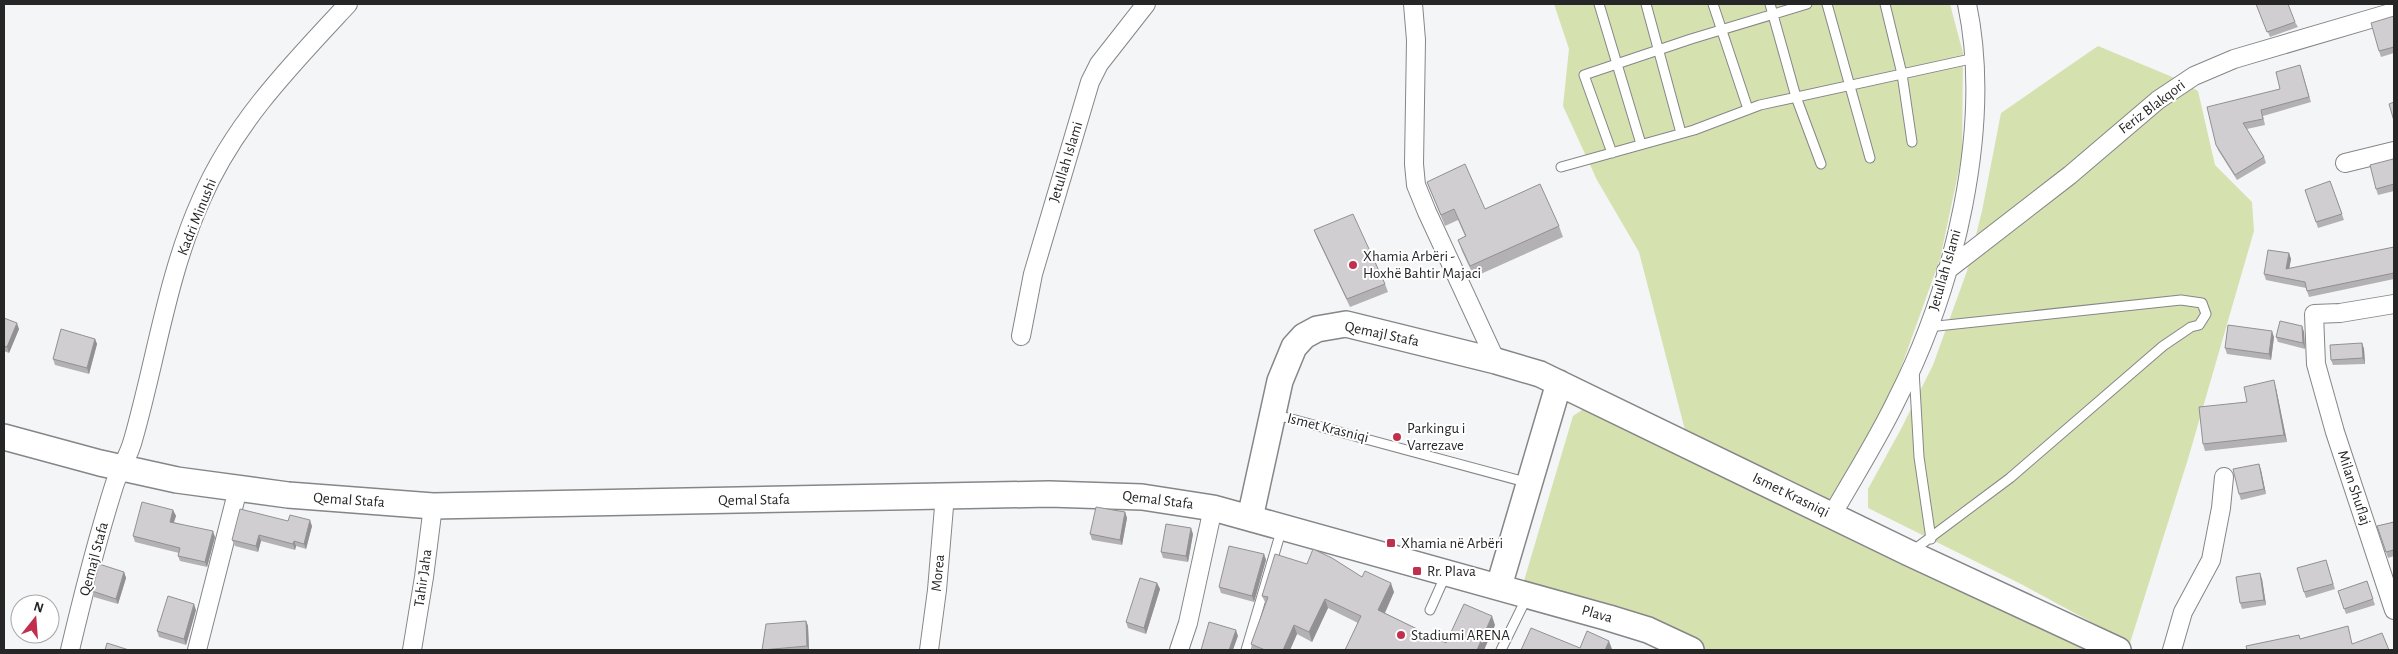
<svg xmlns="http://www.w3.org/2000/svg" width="2398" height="654" font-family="'Alegreya Sans',sans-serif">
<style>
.green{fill:#d5e1ae}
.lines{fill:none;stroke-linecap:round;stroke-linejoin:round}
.lane-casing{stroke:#858689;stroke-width:11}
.street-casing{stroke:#858689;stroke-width:20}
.secondary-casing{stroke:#858689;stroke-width:28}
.lane{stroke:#fff;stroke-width:9}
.street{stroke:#fff;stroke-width:18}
.secondary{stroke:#fff;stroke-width:25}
.wall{fill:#b3b1b3}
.shaded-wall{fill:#929092}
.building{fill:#d0ced0;stroke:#929092}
.poi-dot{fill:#c0304e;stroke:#fff;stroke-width:2}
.labels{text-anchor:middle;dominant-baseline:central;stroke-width:4;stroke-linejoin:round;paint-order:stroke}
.street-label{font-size:15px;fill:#262627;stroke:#fff}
.poi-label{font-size:15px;fill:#262627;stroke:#fff;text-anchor:start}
</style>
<rect width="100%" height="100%" fill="#f4f5f7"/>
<!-- green -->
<path class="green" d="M1554 4H1950L1963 53 1962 155 1940 259 1893 390 1830 501 1686 434 1639 252 1597 180 1563 106 1569 49Z
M2098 46 2177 79 2198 91 2215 165 2252 202 2254 231 2188 459 2130 643 2019 583 1868 508V489L1901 429 1933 365 1967 271 1982 211 2001 113Z
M1585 408 2104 650H1707L1700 645 1523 584 1573 416Z"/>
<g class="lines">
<!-- lane casing -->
<g class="lane-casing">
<path id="lane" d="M1599 4 1641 144
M1646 4 1681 133
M1713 4 1748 109
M1770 4 1796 97 1821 164
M1827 4 1870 158
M1885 4 1902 74 1912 142
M1612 153 1584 75 1691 39 1807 4
M1561 167 1694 130 1760 105 1975 58
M1914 370 1919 457 1931 539
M1273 414 1529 483
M1911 552 2010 478 2163 346 2191 327 2199 325 2206 314 2202 303 2181 300 1928 327
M1430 610 1446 574
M1246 650 1282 528
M1501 650 1527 597"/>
</g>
<!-- street casing -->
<g class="street-casing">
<path id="street" d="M1413 4 1416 40 1414 164 1416 185 1427 212 1496 361
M2345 163 2394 151
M1946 271 2070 175 2158 100 2194 76 2234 59 2394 12
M2394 304 2340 313 2314 314 2316 364 2335 432 2394 610
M1021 336 1033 274 1090 82 1099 64 1146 4
M1832 515C1854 476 1878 439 1897 399 1954 288 1993 127 1967 4
M70 650C83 595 97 540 114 486 119 470 129 456 133 440 156 360 167 276 201 200 234 123 292 64 348 4
M197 650 238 489
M412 650 424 577 433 506
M929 650 937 590 945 495
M1179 650 1188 623 1213 508
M2172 650 2183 612 2211 560 2221 508 2224 477"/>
</g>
<!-- secondary casing -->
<g class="secondary-casing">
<path id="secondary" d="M4 437 100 463 177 480 288 495 433 506 1049 494 1142 497 1213 508 1609 618 1648 630 1691 650
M1250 518 1280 381 1294 347 1304 336 1317 329 1346 324 1496 361 1540 374 1909 553 2118 650
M1499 586 1559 383"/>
</g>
<!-- lane -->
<use href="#lane" class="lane"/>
<!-- street -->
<use href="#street" class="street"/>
<!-- secondary -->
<use href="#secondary" class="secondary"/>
</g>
<!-- wall -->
<path class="wall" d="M2256 4 2295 22 2298 27 2270 37Z
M2394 16V53L2381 57 2379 51Z
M2302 71 2311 102 2263 116 2265 125 2247 129 2264 157 2266 163 2237 180 2218 150 2216 145Z
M2394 162V191L2378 195 2376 189Z
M2330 181 2344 220 2318 228 2316 222Z
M1427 182 1485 209 1559 226 1563 237 1474 277 1462 251 1458 240 1465 236 1458 220 1445 226Z
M1314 230 1385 284 1388 292 1350 307 1317 238Z
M2394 247V279L2309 297 2306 288 2266 280 2264 274 2289 253 2291 259 2289 269Z
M4 318 19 329 9 353 4 351Z
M2302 326 2304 332 2305 349 2278 342 2276 337Z
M2274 337 2271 360 2227 354 2225 348Z
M95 339 97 344 89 374 55 365 53 359Z
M2362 343 2364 349 2365 364 2333 365 2331 360Z
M2276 388 2287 442 2205 451 2203 444 2247 402Z
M2259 464 2261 470 2266 494 2241 500 2239 494Z
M173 510 176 516 174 522 215 537 207 567 180 561 178 556 179 553 135 542 133 536Z
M1125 512 1127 518 1122 545 1092 540 1090 534Z
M288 521 312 526 306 549 296 546 295 550 261 541 258 552 235 546 232 540Z
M2394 522V556L2388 558 2377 526Z
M1193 534 1188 562 1163 558 1161 552Z
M1264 554 1266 560 1254 602 1221 593 1219 587Z
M2326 560 2335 589 2306 598 2304 592Z
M1307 564 1362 577 1394 592 1385 613 1446 643 1495 625 1484 650H1345L1358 623 1328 608 1312 642 1297 634 1290 650H1253L1251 644 1266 604 1262 596Z
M124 572 126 578 118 604 94 597 92 591Z
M2262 579 2266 605 2242 609 2240 603Z
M2367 581 2375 605 2346 614 2338 591Z
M1157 583 1160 589 1146 634 1128 628 1126 622Z
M196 610 186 645 159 637 157 631Z
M806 621 808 626 809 650H762Z"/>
<!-- shaded-wall -->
<path class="shaded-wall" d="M2289 253 2291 259 2288 275 2286 269Z
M17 323 19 329 9 353 7 347Z
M2302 326 2304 332 2305 349 2303 343Z
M2272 331 2274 337 2271 360 2269 354Z
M95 339 97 344 89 374 87 368Z
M2362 343 2364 349 2365 364 2363 358Z
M2274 380 2276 388 2287 442 2284 435Z
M2259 464 2261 470 2266 494 2264 489Z
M173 510 176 516 172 527 170 522Z
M1125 512 1127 518 1122 545 1120 540Z
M310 520 312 526 306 549 304 544Z
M1191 528 1193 534 1188 562 1186 556Z
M213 531 215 537 207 567 205 562Z
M259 535 261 541 258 552 256 546Z
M294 541 296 546 295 550 293 544Z
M1264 554 1266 560 1254 602 1252 596Z
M124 572 126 578 118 604 116 599Z
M2260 573 2262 579 2266 605 2264 600Z
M1157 583 1160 589 1146 634 1144 628Z
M1391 583 1394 592 1382 619 1378 610Z
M1325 599 1328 608 1312 642 1309 632Z
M194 604 196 610 186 645 184 639Z
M1492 616 1495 625 1484 650H1477Z
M806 621 808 626 809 650 807 646Z
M1294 625 1297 634 1290 650H1283Z
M1236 630 1238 636 1233 650H1229Z
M1609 641 1612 649 1611 650H1605Z"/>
<!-- building -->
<path class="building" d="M2256 4H2288L2295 22 2267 32Z
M2394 16V47L2379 51 2371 23Z
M2300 65 2309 97 2261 110 2263 119 2243 123 2264 157 2235 175 2216 145 2207 107 2280 89 2276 72Z
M2394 102V121L2389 104Z
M2393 159 2394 163V184L2376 189 2370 165Z
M1465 164 1485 209 1540 184 1559 226 1470 266 1458 240 1466 236 1454 209 1441 215 1427 182Z
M2330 181 2342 214 2316 222 2305 190Z
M1353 214 1385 284 1347 299 1314 230Z
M2394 247V273L2307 291 2305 282 2264 274 2268 250 2289 253 2286 269Z
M4 318 17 323 7 347 4 346Z
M2280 321 2302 326 2303 343 2276 337Z
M2228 325 2272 331 2269 354 2225 348Z
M61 329 95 339 87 368 53 359Z
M2362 343 2363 358 2331 360 2330 345Z
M2274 380 2284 435 2203 444 2199 407 2247 402 2244 387Z
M2259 464 2264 489 2239 494 2233 469Z
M142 502 173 510 170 522 213 531 205 562 178 556 180 548 133 536Z
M1096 507 1125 512 1120 540 1090 534Z
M240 509 288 521 290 515 310 520 304 544 294 541 293 544 259 535 256 546 232 540Z
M2394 522V550L2386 552 2377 526Z
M1166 524 1191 528 1186 556 1161 552Z
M1229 546 1264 554 1252 596 1219 587Z
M1313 549 1332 558 1362 577 1365 571 1391 583 1378 610 1446 643 1464 604 1492 616 1477 650H1345L1361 616 1325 599 1309 632 1294 625 1283 650H1265L1251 644 1268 597 1262 596 1275 554 1307 564Z
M2326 560 2333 584 2304 592 2297 568Z
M99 564 124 572 116 599 92 591Z
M2260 573 2264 600 2240 603 2236 577Z
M1140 578 1157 583 1144 628 1126 622Z
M2367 581 2373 599 2344 609 2338 591Z
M168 596 194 604 184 639 157 631Z
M806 621 807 646 762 650 766 624Z
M1209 622 1236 630 1229 650H1201Z
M2348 626 2352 644 2382 633 2389 650H2247L2246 646 2299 635 2300 639Z
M1531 628 1580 648 1587 631 1609 641 1605 650H1521Z
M107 643 129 650H105Z"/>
<!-- markers -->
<g class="poi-dot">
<circle cx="1353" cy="265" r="5"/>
<circle cx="1397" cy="437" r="5"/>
<rect x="1386" y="538" width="10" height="10" rx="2.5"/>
<rect x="1412" y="566" width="10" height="10" rx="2.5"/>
<circle cx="1401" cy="635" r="5"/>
</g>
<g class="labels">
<!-- street labels -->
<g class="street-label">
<text transform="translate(2152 107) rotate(-37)">Feriz Blakqori</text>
<text transform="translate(1066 162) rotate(-73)">Jetullah Islami</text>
<text transform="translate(197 217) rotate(-68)">Kadri Minushi</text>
<text transform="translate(1945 270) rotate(-74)">Jetullah Islami</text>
<text transform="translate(1382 334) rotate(12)">Qemajl Stafa</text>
<text transform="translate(1328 428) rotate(14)">Ismet Krasniqi</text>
<text transform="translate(2354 488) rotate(72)">Milan Shuflaj</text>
<text transform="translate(1791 495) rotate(26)">Ismet Krasniqi</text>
<text transform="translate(349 500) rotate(4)">Qemal Stafa</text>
<text transform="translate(754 500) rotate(-1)">Qemal Stafa</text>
<text transform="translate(1158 500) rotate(7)">Qemal Stafa</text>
<text transform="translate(94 559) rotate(-75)">Qemajl Stafa</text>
<text transform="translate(938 573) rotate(-85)">Morea</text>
<text transform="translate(423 578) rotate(-82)">Tahir Jaha</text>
<text transform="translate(1597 614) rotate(16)">Plava</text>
</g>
<!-- poi labels -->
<g class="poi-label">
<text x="1363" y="256">Xhamia Arbëri -<tspan x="1363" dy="17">Hoxhë Bahtir Majaci</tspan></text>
<text x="1407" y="428">Parkingu i<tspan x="1407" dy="17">Varrezave</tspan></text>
<text x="1401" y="543">Xhamia në Arbëri</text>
<text x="1427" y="571">Rr. Plava</text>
<text x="1411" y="635">Stadiumi ARENA</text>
</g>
</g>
<!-- border -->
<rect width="2398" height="654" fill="none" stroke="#262627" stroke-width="10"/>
<!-- north arrow -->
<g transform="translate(35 619) rotate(17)"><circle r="24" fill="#ffffff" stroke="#a8a8a9"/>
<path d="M0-4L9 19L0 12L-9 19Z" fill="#c0304e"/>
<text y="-8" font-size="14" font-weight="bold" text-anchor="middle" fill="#262627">N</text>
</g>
</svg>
